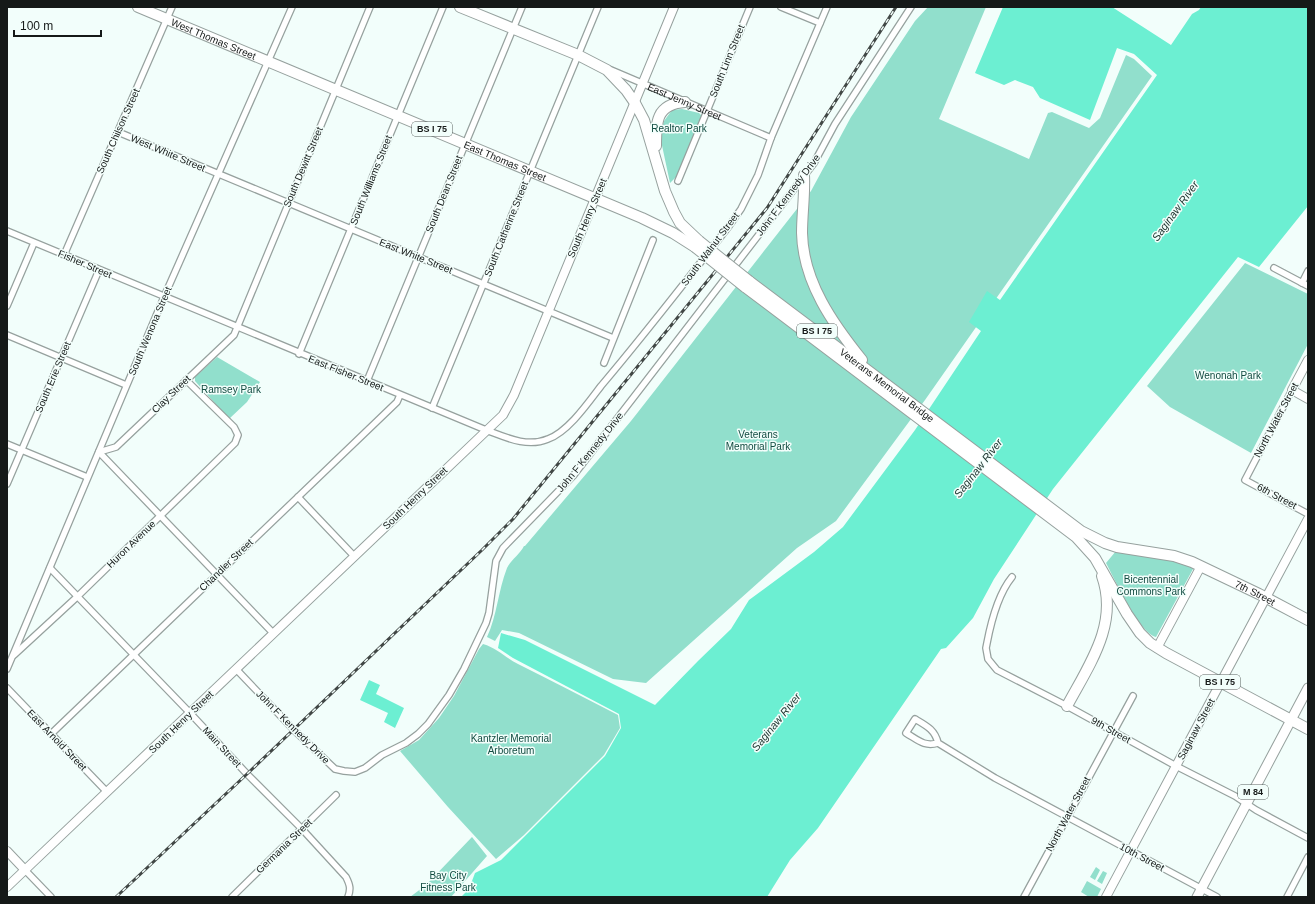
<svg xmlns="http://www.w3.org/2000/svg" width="1315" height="904" font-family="Helvetica,sans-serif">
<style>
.green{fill:#91dfcc}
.water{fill:#6cefd2}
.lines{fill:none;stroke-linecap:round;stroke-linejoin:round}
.street-casing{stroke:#96a19e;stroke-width:8}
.secondary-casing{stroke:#96a19e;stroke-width:10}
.primary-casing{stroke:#96a19e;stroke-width:11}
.highway-casing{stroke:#96a19e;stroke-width:12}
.street{stroke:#fff;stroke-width:5.5}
.secondary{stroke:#fff;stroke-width:8}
.primary{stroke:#fff;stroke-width:9}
.highway{stroke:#fff;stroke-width:10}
.rail-casing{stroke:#414745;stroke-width:3}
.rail{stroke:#f2fefb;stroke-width:1.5;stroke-dasharray:4.5;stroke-linecap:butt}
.highway-bridge-casing{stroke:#96a19e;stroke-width:12;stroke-linecap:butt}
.highway-bridge{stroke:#fff;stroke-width:10}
.labels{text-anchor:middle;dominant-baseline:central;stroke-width:3;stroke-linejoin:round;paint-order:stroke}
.shield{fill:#f2fefb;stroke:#575e5c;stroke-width:1}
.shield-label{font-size:9px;font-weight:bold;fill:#151918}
.street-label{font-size:10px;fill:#151918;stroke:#f2fefb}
.park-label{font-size:10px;fill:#114b40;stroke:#f2fefb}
.water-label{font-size:11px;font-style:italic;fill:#213732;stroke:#f2fefb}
</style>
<rect width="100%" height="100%" fill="#f2fefb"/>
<!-- green -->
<path class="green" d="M928 7H986L939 119 1029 159 1048 113 1052 112 1089 128 1100 118 1126 55 1134 59 1152 76 925 400 836 521 797 548 646 683 613 679 519 633 502 630 495 641 487 637C497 616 498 591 507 568 511 560 520 554 524 546H525L631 421 811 191 851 117 915 21Z
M682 109 699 113 701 115V118L676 177 670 183 660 136 664 121 672 110Z
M1245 263 1308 294V344L1251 453 1170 407 1147 386Z
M217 357 260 382 247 402 229 419 195 381V377Z
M1116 551 1191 563 1193 569 1156 637C1140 634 1114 578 1106 563Z
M483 644C497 648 506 658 518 664 552 681 585 698 618 715L620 728 604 755 524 835 496 859 448 807 400 751 419 740 439 718 454 696 479 649Z
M472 837 487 856 451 897H410L426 885Z
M1096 867 1100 870 1095 880 1090 877Z
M1103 871 1107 873 1102 884 1097 881Z
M1087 881 1101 889 1097 897H1089L1081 892Z"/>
<!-- water -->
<path class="water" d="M1003 7H1112L1171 45 1192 14 1199 10 1201 7H1308V206L1259 267 1238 257 1053 489 994 579 973 618 946 648 941 649 818 828 790 860 767 897H461L469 889 475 873 501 860 605 756 621 728 619 714 513 658 498 648 501 633 525 640 655 705 698 661 731 629 749 600 814 552 843 527 915 430 981 331 969 322 987 291 1000 300 1157 75 1134 54 1117 48 1090 120 1040 98 1033 87 1015 80 1004 85 975 73Z
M369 680 380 685 376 694 404 708 395 728 384 722 388 713 360 700Z"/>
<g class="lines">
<!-- street casing -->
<g class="street-casing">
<g id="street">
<path d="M781 7 820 23"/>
<path id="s1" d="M611 70 771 138"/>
<path d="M118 132 613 338"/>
<path d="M678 181 750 7"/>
<path d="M7 231 486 430C505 437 527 448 548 439 568 432 588 403 601 386 645 334 687 280 729 226L741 209 758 175 771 138 827 7"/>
<path d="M64 255 172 7"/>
<path d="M1274 268 1308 286"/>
<path d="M1302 283 1308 271"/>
<path d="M7 306 34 243"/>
<path d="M7 335 126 385"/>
<path d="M299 354 443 7"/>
<path d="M604 363 653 240"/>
<path d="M367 381 522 7"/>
<path d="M1292 390 1245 480 1308 514"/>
<path d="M432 408 598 7"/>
<path d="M7 444 87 477"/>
<path d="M99 452 116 447 234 335 370 7"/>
<path d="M99 452 273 633"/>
<path d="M7 484 99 270"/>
<path d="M298 497 354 556"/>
<path d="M50 568 190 713 247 774 302 829 346 877C350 885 351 889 348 897"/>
<path d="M1012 577C999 593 991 622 987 643L986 648 988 659 997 670 1067 706 1176 766 1235 796 1256 810 1308 838"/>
<path d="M14 655 78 596 235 443 238 435 234 427 186 380"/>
<path d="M7 669 164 297 292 7"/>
<path d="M236 669 293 729 335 769 344 771 355 772 365 768 382 755 406 743 418 734 428 724 449 695 464 669 486 623 489 613 496 561 503 548 573 476 814 163 835 124 861 84 911 7"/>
<path d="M7 688 107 792"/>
<path d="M51 734 397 402 400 395"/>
<path d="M938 743C924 747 918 740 906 733L915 719C927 726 935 730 938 743L995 778 1217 897"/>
<path d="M25 870 51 897"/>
<path d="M232 897 336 795"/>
<path d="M1024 897 1133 696"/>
<path d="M1287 897 1308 857"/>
</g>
</g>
<!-- secondary casing -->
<g class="secondary-casing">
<path id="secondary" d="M1308 360 1292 390 1308 399
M1157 648 1201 566
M7 851 25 870
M7 887 503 415 514 395 674 7
M1106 897 1308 519"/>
</g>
<!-- primary casing -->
<g class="primary-casing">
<path id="primary" d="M1197 897 1308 688"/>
</g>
<!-- highway casing -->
<g class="highway-casing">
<g id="highway">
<path id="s2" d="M138 7 642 218 673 233 695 247"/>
<path d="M460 7 578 55 607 70 626 90 635 103 644 120 665 191 674 212 680 223 699 241"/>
<path d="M656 146C656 122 656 104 685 102"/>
<path d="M804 175C805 194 802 214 802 233 803 282 833 324 862 360"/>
<path id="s3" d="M749 281 1081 531 1105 543 1117 547 1174 556 1192 562 1259 594 1308 620"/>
<path d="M745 287 1076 537 1095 558 1127 614 1140 633 1150 643 1166 653 1308 729"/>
<path d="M1067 706C1089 665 1119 624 1102 576"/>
</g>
</g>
<!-- street -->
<use href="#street" class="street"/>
<!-- secondary -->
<use href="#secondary" class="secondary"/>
<!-- primary -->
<use href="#primary" class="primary"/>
<!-- highway -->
<use href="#highway" class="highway"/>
<!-- rail casing -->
<g class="rail-casing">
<path id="rail" d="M116 897 247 774 482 550 513 519 767 208 896 7"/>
</g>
<!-- rail -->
<use href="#rail" class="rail"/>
<!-- highway-bridge casing -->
<g class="highway-bridge-casing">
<path id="highway-bridge" d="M699 241 749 281
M695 247 745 287"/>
</g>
<!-- highway-bridge -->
<use href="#highway-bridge" class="highway-bridge"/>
</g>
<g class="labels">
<!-- shield labels -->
<g class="shield">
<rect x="412" y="122" width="40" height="14" rx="3"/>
<rect x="797" y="324" width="40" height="14" rx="3"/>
<rect x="1200" y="675" width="40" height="14" rx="3"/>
<rect x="1238" y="785" width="30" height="14" rx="3"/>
</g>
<g class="shield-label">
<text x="432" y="129">BS I 75</text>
<text x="817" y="331">BS I 75</text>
<text x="1220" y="682">BS I 75</text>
<text x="1253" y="792">M 84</text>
</g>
<!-- street labels -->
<g class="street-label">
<text stroke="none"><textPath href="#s2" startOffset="82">West Thomas Street</textPath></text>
<text transform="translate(727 61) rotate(-68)">South Linn Street</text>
<text stroke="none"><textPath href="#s1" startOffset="80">East Jenny Street</textPath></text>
<text transform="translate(118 131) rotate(-66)">South Chilson Street</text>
<text transform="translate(168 153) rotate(23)">West White Street</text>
<text stroke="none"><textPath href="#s2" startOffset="398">East Thomas Street</textPath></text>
<text transform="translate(303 167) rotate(-67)">South Dewitt Street</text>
<text transform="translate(371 180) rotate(-68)">South Williams Street</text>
<text transform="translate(444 194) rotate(-68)">South Dean Street</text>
<text transform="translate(788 195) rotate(-53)">John F Kennedy Drive</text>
<text transform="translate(587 218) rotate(-67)">South Henry Street</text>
<text transform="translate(506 229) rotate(-68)">South Catherine Street</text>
<text transform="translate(710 249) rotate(-53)">South Walnut Street</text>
<text transform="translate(416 256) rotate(22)">East White Street</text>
<text transform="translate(85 264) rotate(23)">Fisher Street</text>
<text transform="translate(150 331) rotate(-67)">South Wenona Street</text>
<text transform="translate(346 373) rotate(22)">East Fisher Street</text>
<text transform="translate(53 377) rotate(-67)">South Erie Street</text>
<text stroke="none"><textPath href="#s3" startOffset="173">Veterans Memorial Bridge</textPath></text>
<text transform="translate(171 394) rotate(-44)">Clay Street</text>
<text transform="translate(1276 420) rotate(-62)">North Water Street</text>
<text transform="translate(590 452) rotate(-51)">John F Kennedy Drive</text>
<text transform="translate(1277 496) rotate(28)">6th Street</text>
<text transform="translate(415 498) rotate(-44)">South Henry Street</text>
<text transform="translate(131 544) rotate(-44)">Huron Avenue</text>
<text transform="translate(226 565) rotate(-44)">Chandler Street</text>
<text stroke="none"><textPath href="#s3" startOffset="602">7th Street</textPath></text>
<text transform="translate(181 722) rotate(-44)">South Henry Street</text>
<text transform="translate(293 727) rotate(45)">John F Kennedy Drive</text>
<text transform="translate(1196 729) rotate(-62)">Saginaw Street</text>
<text transform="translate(1111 730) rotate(29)">9th Street</text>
<text transform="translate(57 740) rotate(46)">East Arnold Street</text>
<text transform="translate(222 747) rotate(47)">Main Street</text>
<text transform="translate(1068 814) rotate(-62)">North Water Street</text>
<text transform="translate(284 846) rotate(-44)">Germania Street</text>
<text transform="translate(1142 857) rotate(28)">10th Street</text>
</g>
<!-- park labels -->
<g class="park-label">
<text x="679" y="128">Realtor Park</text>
<text x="1228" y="375">Wenonah Park</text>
<text x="231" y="389">Ramsey Park</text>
<text x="758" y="434">Veterans<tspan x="758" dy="12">Memorial Park</tspan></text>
<text x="1151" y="579">Bicentennial<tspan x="1151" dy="12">Commons Park</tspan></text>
<text x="511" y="738">Kantzler Memorial<tspan x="511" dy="12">Arboretum</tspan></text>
<text x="448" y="875">Bay City<tspan x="448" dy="12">Fitness Park</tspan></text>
</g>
<!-- water labels -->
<g class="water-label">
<text transform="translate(1175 211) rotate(-54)">Saginaw River</text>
<text transform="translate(978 468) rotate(-52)">Saginaw River</text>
<text transform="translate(776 722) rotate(-51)">Saginaw River</text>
</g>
</g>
<!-- border -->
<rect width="1315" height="904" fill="none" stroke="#151918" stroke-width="16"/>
<!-- scale -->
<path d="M14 30v6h87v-6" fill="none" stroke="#151918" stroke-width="2"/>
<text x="20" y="30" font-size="12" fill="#151918" stroke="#f2fefb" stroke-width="3" paint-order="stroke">100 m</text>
</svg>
